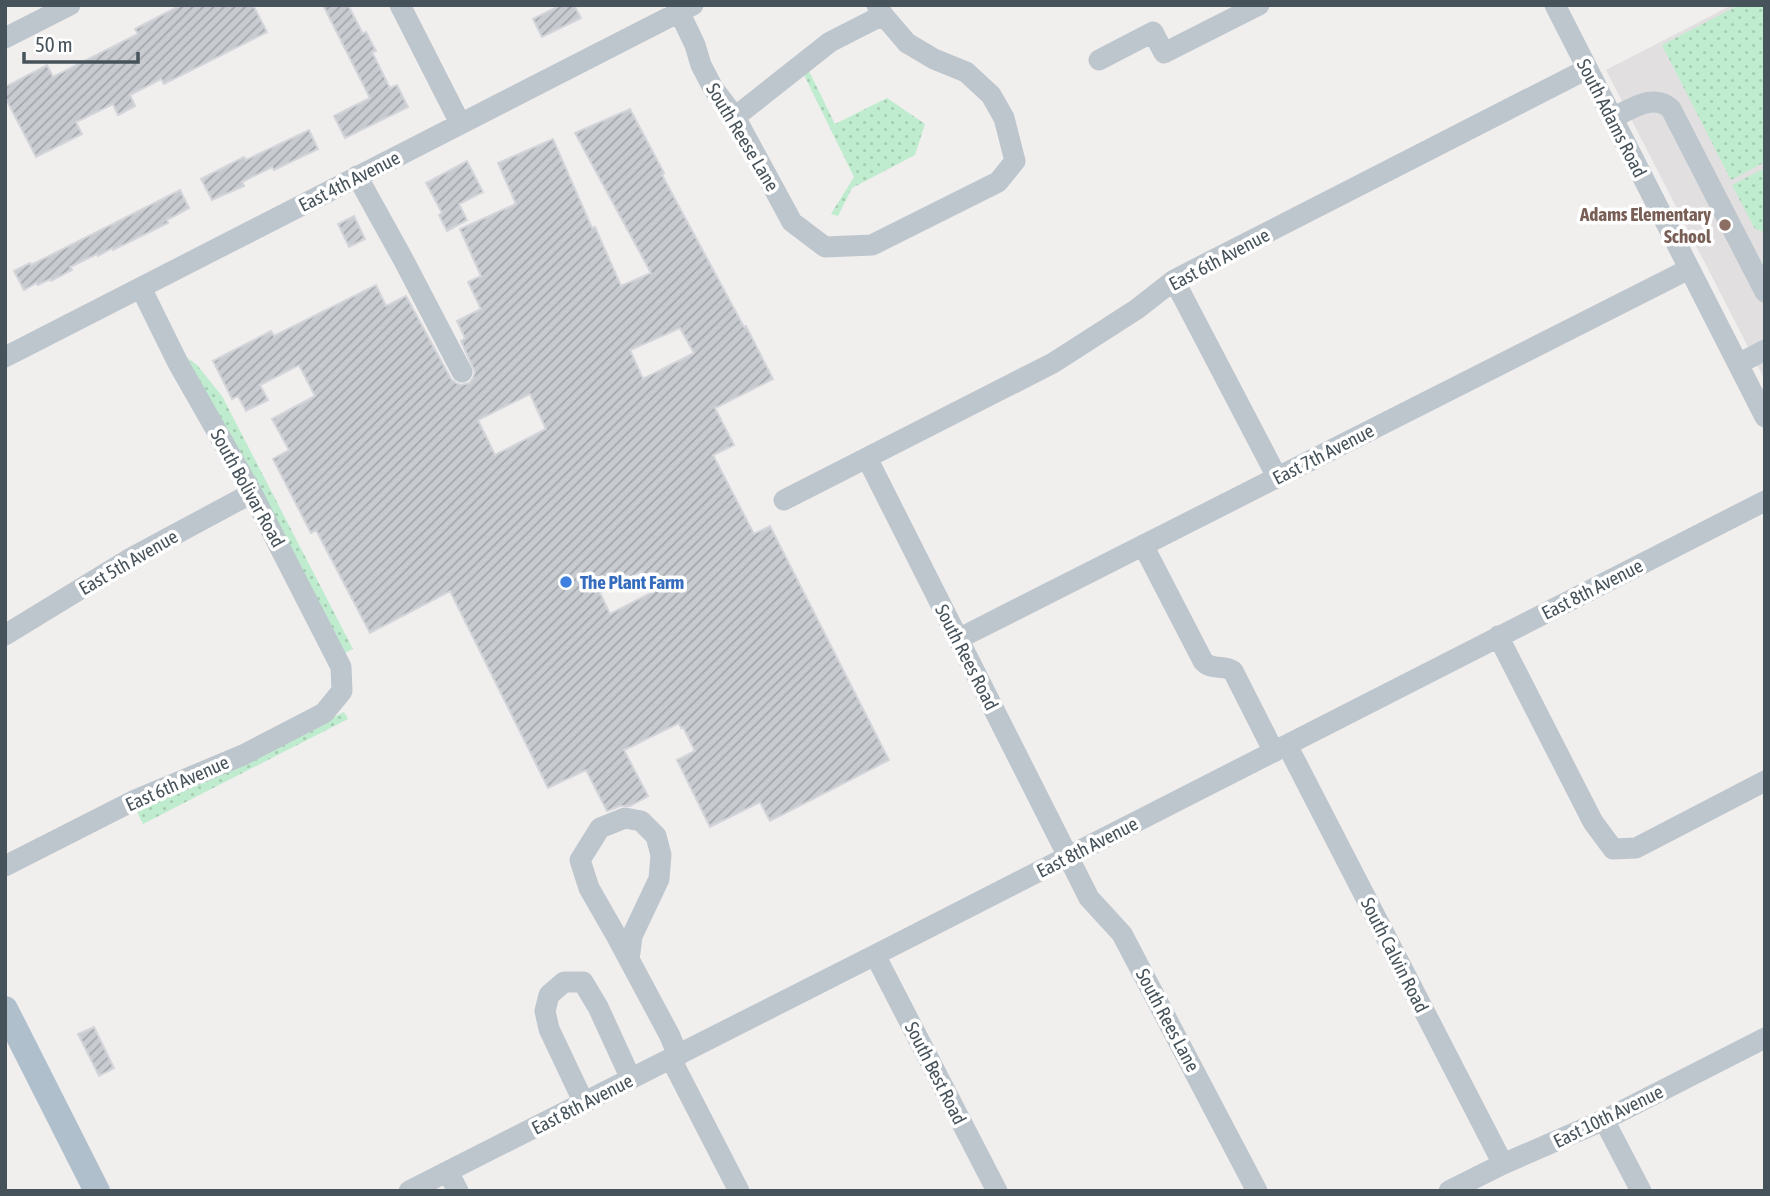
<svg xmlns="http://www.w3.org/2000/svg" width="1770" height="1196" font-family="'Asap Condensed',sans-serif">
<style>
.education{fill:#e2dfe0}
.green{fill:url(#green-dots)}
.building{fill:url(#building-hatch);stroke:#d3d5da;stroke-width:2;fill-rule:evenodd}
.lines{fill:none;stroke-linecap:round;stroke-linejoin:round}
.minor{stroke:#bdc6cd;stroke-width:21}
.major{stroke:#afbfcc;stroke-width:26}
.education-dot{fill:#8d6e63;stroke:#fff;stroke-width:2.5}
.shop-dot{fill:#3f7fe0;stroke:#fff;stroke-width:2.5}
.labels{text-anchor:middle;dominant-baseline:central;stroke-width:7;stroke-linejoin:round;paint-order:stroke}
.street-label{font-size:19px;fill:#47535b;stroke:#fff}
.education-label{font-size:19px;font-weight:bold;fill:#785e54;stroke:#fff;text-anchor:end}
.shop-label{font-size:19px;font-weight:bold;fill:#366cbe;stroke:#fff;text-anchor:start}
</style>
<defs>
<pattern id="green-dots" width="8" height="8" patternUnits="userSpaceOnUse" patternTransform="scale(1.75)"><rect width="8" height="8" fill="#bfecce"/><path d="M2 2h.1M6 6h.1" fill="none" stroke="#a6ccb3" stroke-width="1.8" stroke-linecap="round"/></pattern>
<pattern id="building-hatch" width="6" height="6" patternUnits="userSpaceOnUse" patternTransform="scale(1.75)"><rect width="6" height="6" fill="#c8ccd1"/><path d="M-1 1l2-2M0 6l6-6M5 7l2-2" fill="none" stroke="#a4a8ad"/></pattern>
</defs>
<rect width="100%" height="100%" fill="#f1eeee"/>
<!-- education -->
<path class="education" d="M1732 5H1765V380L1606 70Z"/>
<!-- green -->
<path class="green" d="M1739 5H1765V162L1731 180 1662 45Z
M809 71 835 124 887 98 925 124 915 155 852 188 838 216 831 214 854 177 804 75Z
M1765 168V232L1755 229 1732 185Z
M182 354 197 365 222 396 353 649 343 654Z
M344 712 348 719 143 824 135 808 259 755Z"/>
<!-- building -->
<path class="building" d="M181 5H253L267 32 164 84 161 79 130 95 135 106 118 115 113 104 76 122 82 134 36 157 5 97V87L47 65 53 77 138 34 135 29Z
M323 5H348L363 34 366 32 376 51 372 52 390 88 397 85 408 107 345 138 334 116 370 98Z
M561 5H574L581 18 542 37 533 19Z
M630 109 664 173 662 175 744 327 746 326 773 379 715 408 734 445 713 455 754 534 770 526 889 760 770 821 760 802 710 827 677 760 695 751 683 727 681 728 679 723 624 750 648 796 630 806H620L607 811 586 770 548 788 450 591 370 633 316 530 311 533 273 459 289 450 272 419 315 396 299 365 260 385 268 400 246 411 238 396 232 399 213 361 271 331 274 336 376 285 386 306 406 296 451 379 456 383 461 385 469 383 473 378 475 372 461 341 465 338 457 321 481 309 468 282 481 276 460 229 516 204 498 163 553 139 592 228 595 227 621 286 651 273 575 133ZM680 328 694 353 643 379 630 350ZM530 394 546 429 495 455 478 420ZM642 571 653 592 610 614 600 593Z
M309 130 318 149 274 170 272 167 242 182 244 186 212 200 201 179 244 157 246 160Z
M467 161 483 192 459 204 467 220 447 231 439 215 442 213 426 183Z
M180 190 189 208 167 220 168 223 113 250 112 248 98 256 97 254 70 267 72 270 51 281 50 279 38 285 36 283 24 290 14 271 30 263 31 265Z
M354 216 365 239 349 247 338 224Z
M94 1027 114 1068 99 1076 78 1034Z"/>
<g class="lines">
<!-- minor -->
<path class="minor" d="M400 5 460 123
M676 5 695 45 701 65 713 88 735 117 792 222 825 247 872 245 998 182 1015 161 1004 118 991 95 966 72 934 59 907 43 883 15 877 5
M1555 5 1765 417
M5 38 70 5
M1099 60 1153 32 1164 53 1259 5
M735 117 830 42 883 15
M1612 118C1630 110 1654 92 1671 109L1765 292
M357 176 403 259 462 372
M1174 280 1277 477
M5 357 693 5
M1738 364 1765 350
M867 458 1089 898 1122 934 1257 1191
M784 500 1053 363 1137 309 1174 280 1587 69
M1143 545 1203 661C1211 671 1223 664 1233 671L1274 752
M5 635 131 558 252 493
M1498 636 1593 822 1613 849 1636 848 1765 781
M958 639 1689 269
M1287 745 1503 1164
M5 866 133 801 243 755 324 713 342 691 341 667 252 493 178 363 141 288
M875 955 997 1191
M629 960 632 936 659 879 661 855 656 836 641 821 625 818 600 828 580 860 589 888 617 937 670 1036 678 1056
M671 1059 739 1191
M584 1103 549 1029 545 1011 549 995 564 982H583L598 1007 631 1079
M1604 1120 1641 1191
M448 1172 458 1191
M409 1191 875 955 1765 501
M1449 1191 1503 1164 1604 1120 1765 1038"/>
<!-- major -->
<path class="major" d="M5 1009 97 1191"/>
</g>
<!-- markers -->
<circle class="education-dot" cx="1725" cy="225" r="7"/>
<circle class="shop-dot" cx="566" cy="582" r="7"/>
<g class="labels">
<!-- street labels -->
<g class="street-label">
<text transform="translate(1612 118) rotate(63)">South Adams Road</text>
<text transform="translate(743 137) rotate(59)">South Reese Lane</text>
<text transform="translate(349 181) rotate(-27)">East 4th Avenue</text>
<text transform="translate(1219 259) rotate(-28)">East 6th Avenue</text>
<text transform="translate(1323 454) rotate(-27)">East 7th Avenue</text>
<text transform="translate(248 488) rotate(61)">South Bolivar Road</text>
<text transform="translate(128 562) rotate(-30)">East 5th Avenue</text>
<text transform="translate(1592 589) rotate(-27)">East 8th Avenue</text>
<text transform="translate(967 657) rotate(63)">South Rees Road</text>
<text transform="translate(177 783) rotate(-24)">East 6th Avenue</text>
<text transform="translate(1087 847) rotate(-27)">East 8th Avenue</text>
<text transform="translate(1395 955) rotate(63)">South Calvin Road</text>
<text transform="translate(1168 1020) rotate(62)">South Rees Lane</text>
<text transform="translate(936 1073) rotate(63)">South Best Road</text>
<text transform="translate(582 1104) rotate(-27)">East 8th Avenue</text>
<text transform="translate(1608 1116) rotate(-26)">East 10th Avenue</text>
</g>
<!-- education labels -->
<g class="education-label">
<text x="1711" y="214">Adams Elementary<tspan x="1711" dy="22">School</tspan></text>
</g>
<!-- shop labels -->
<g class="shop-label">
<text x="580" y="582">The Plant Farm</text>
</g>
</g>
<!-- border -->
<rect width="1770" height="1196" fill="none" stroke="#47535b" stroke-width="14"/>
<!-- scale -->
<path d="M24 52v10h114v-10" fill="none" stroke="#47535b" stroke-width="3.5"/>
<text x="35" y="52" font-size="21" fill="#47535b" stroke="#ffffff" stroke-width="5" paint-order="stroke">50 m</text>
</svg>
